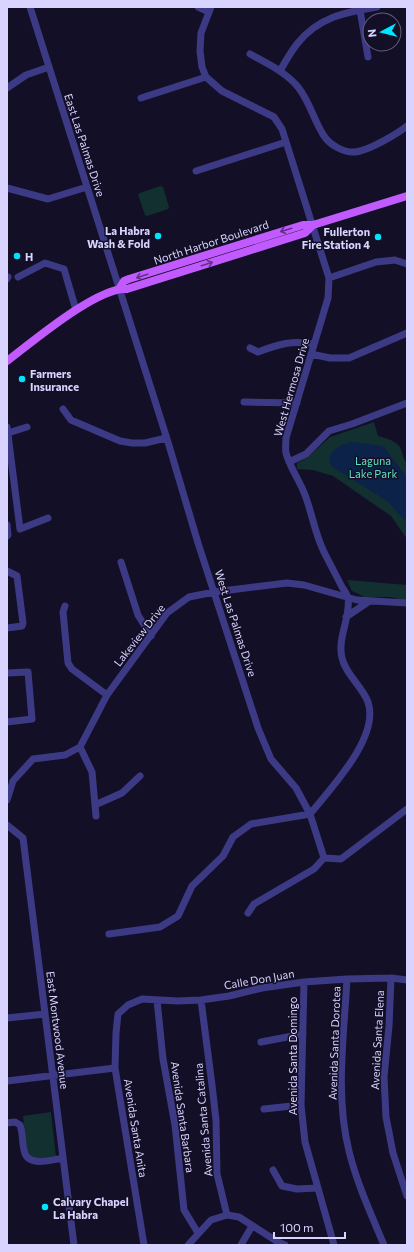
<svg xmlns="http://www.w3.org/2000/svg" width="414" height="1252" font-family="Commissioner,sans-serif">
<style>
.green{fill:#12302f}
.water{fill:#0c2248}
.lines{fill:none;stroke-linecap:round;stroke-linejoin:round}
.minor{stroke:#3d3a85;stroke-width:7}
.major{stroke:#c25bff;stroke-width:8}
.oneway{stroke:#623188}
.poi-dot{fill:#00e5ff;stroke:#130f26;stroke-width:1.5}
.labels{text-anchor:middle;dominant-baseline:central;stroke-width:3;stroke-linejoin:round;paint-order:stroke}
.street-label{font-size:11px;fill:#d9d4ff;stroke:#130f26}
.poi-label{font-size:11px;font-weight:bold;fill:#d9d4ff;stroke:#130f26;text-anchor:start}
.park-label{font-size:11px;fill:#5fe0c0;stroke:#130f26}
</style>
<rect width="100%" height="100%" fill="#130f26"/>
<!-- green -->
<path class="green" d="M160 186 163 187 169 207 168 209 147 216 145 215 138 195 140 193Z
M374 422 378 436C385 438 394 440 399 446 403 451 402 458 407 463V539L391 516 333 476 313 470 297 469V463L308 457 330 437Z
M347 580 407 585V601L391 597H365L352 591Z
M51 1112 56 1157 35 1159 27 1152 23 1116Z"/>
<!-- water -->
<path class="water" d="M353 442 383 446 407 477V523L387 501 331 466C325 451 341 444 353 442Z"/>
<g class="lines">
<!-- minor -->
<path class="minor" d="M30 7 168 442 198 543 258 728 271 759 296 788 310 814 324 858 341 859 407 809
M198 7 209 12
M360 10 368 57
M250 54C266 63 286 72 298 87 310 102 314 121 324 136 330 145 344 153 355 152 368 151 397 134 407 126
M280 71C285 62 290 53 297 44 318 17 346 12 377 7
M7 88 26 75 49 67
M141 98 206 77
M196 171 286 142
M7 188 48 199 87 187
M18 277 45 263 64 269 76 310
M329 278 376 262 395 260 407 264
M7 279 8 277
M250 348 258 352C279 344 292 340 314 344
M311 354 330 358H349L407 333
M244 402 297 403
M63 409 71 420 120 441 132 443H145L166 438
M7 427 20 529 48 518
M8 433 27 427
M289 462 306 454 329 431 352 424 407 403
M7 525 8 535 7 536
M121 562 138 615 151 636
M7 571 17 576 23 623 22 626 7 628
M65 606 63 612 68 663 72 669 107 695
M346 617 368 602
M7 673 28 672 32 719 7 722
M80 747 92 772 95 805 122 793 140 776
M7 800 13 781 33 759 65 755 80 747 107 695 167 613 189 597 214 592 287 583 304 585 357 600 407 603
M95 805 96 816
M7 825 23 838 74 1245
M248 913 254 904 314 869 324 858
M109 934 160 927 178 916 192 886 223 856 233 837 251 824 310 814C331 788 380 737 368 702 362 686 346 675 342 658 337 638 351 617 348 598 347 594 344 590 342 587 336 575 330 564 324 552 315 534 312 513 305 495 300 481 290 468 286 453 285 448 286 443 286 438L328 298 329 278 282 129 274 117 222 91 206 77 202 67 200 51 201 33 211 7
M391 978 389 1026 384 1077 386 1117 393 1153 407 1196
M347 979C344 1035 335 1096 349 1151 357 1184 371 1214 384 1245
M304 982 301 1105 305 1142 334 1245
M157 1000 163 1059 175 1125 184 1210 198 1233
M201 1000 212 1085 216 1120 217 1174 227 1215
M7 1018 45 1014
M261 1042 303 1034
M7 1081 115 1068
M264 1109 301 1105
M7 1123 15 1122 20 1125C23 1133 22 1142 24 1150 27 1168 51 1160 63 1158
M273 1170 282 1186 297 1189 317 1188
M144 1245 115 1068 116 1033 118 1014 128 1005 142 999 178 1001 201 1000 229 996 262 988 304 982 347 979 391 978 407 980
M188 1245 211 1220 227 1215 239 1217 278 1242 285 1245
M241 1245 252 1226"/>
<!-- major -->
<path class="major" d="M119 289 124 281 129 279 303 225H313L407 196
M7 361C31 343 98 286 127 289L305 233 313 225"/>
</g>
<!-- one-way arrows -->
<defs><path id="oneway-shaft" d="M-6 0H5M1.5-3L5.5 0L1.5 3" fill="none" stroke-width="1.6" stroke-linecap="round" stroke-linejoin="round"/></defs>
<g class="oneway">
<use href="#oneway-shaft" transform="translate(286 230) rotate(163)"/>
<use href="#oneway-shaft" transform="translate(207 264) rotate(-18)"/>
<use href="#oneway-shaft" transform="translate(142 276) rotate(162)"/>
</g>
<!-- markers -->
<g class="poi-dot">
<circle cx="158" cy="236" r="4"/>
<circle cx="378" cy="237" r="4"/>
<circle cx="17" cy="256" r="4"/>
<circle cx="22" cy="379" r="4"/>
<circle cx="45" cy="1207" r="4"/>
</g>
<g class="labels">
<!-- street labels -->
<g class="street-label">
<text transform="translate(85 145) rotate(72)">East Las Palmas Drive</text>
<text transform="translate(211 242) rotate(-18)">North Harbor Boulevard</text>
<text transform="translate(291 387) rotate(-74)">West Hermosa Drive</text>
<text transform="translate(236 623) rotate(72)">West Las Palmas Drive</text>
<text transform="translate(139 635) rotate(-52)">Lakeview Drive</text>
<text transform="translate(259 979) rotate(-10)">Calle Don Juan</text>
<text transform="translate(58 1030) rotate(83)">East Montwood Avenue</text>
<text transform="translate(377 1040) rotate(-87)">Avenida Santa Elena</text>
<text transform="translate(334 1043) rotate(-88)">Avenida Santa Dorotea</text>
<text transform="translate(292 1056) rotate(-90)">Avenida Santa Domingo</text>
<text transform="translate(183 1117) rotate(82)">Avenida Santa Barbara</text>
<text transform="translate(203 1120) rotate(-95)">Avenida Santa Catalina</text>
<text transform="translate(136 1128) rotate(81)">Avenida Santa Anita</text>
</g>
<!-- poi labels -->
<g class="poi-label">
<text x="150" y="230" text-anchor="end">La Habra<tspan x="150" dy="13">Wash &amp; Fold</tspan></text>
<text x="370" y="231" text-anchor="end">Fullerton<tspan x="370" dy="13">Fire Station 4</tspan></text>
<text x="25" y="256">H</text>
<text x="30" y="373">Farmers<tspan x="30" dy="13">Insurance</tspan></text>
<text x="53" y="1201">Calvary Chapel<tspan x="53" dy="13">La Habra</tspan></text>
</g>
<!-- park labels -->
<g class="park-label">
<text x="373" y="460">Laguna<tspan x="373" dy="13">Lake Park</tspan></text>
</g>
</g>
<!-- border -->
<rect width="414" height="1252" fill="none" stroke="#d9d4ff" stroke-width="16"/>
<!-- north arrow -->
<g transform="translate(382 32) rotate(263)"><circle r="19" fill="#130f26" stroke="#625e7d"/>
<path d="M0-3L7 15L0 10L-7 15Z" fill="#00e5ff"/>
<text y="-6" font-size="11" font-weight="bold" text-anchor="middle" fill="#d9d4ff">N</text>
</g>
<!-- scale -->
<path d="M274 1232v6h71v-6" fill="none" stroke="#d9d4ff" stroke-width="2"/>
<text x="280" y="1232" font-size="12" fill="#d9d4ff" stroke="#130f26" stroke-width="3" paint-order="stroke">100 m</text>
</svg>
